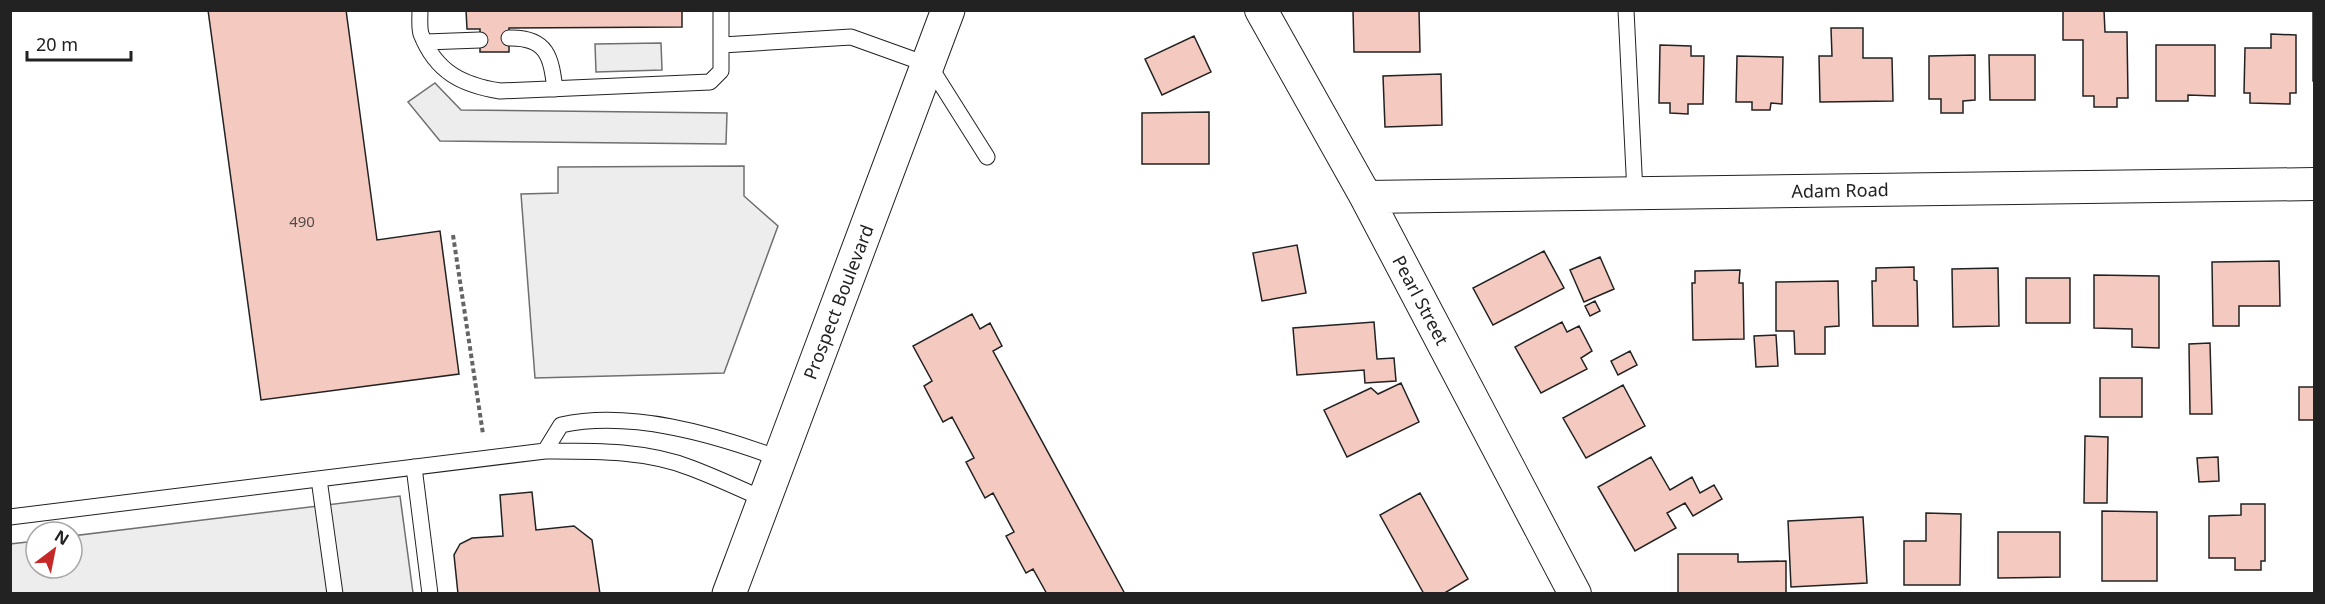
<svg xmlns="http://www.w3.org/2000/svg" width="2325" height="604" font-family="'Noto Sans',sans-serif">
<style>
.parking{fill:#ededed;stroke:#6f6f6f;stroke-width:1.5}
.building{fill:#f3c9c0;stroke:#222;stroke-width:1.5}
.lines{fill:none;stroke-linecap:round;stroke-linejoin:round}
.service-casing{stroke:#222;stroke-width:17}
.minor-casing{stroke:#222;stroke-width:34}
.tertiary-casing{stroke:#222;stroke-width:35}
.path{stroke:#646464;stroke-width:4;stroke-dasharray:4.5 3;stroke-linecap:butt}
.service{stroke:#fff;stroke-width:15}
.minor{stroke:#fff;stroke-width:32}
.tertiary{stroke:#fff;stroke-width:33}
.labels{text-anchor:middle;dominant-baseline:central;stroke-width:4.5;stroke-linejoin:round;paint-order:stroke}
.number-label{font-size:15px;fill:#564c4a}
.street-label{font-size:18px;fill:#222;stroke:#fff}
</style>
<rect width="100%" height="100%" fill="#fff"/>
<!-- parking -->
<path class="parking" d="M661 43 662 70 596 72 595 44Z
M435 83 461 110 727 113 726 144 440 141 408 102Z
M744 166V196L778 226 724 373 535 378 521 194 558 193V167Z
M400 496 413 593H11L10 544 36 541V568H72V536Z"/>
<!-- building -->
<path class="building" d="M208 10H346L377 240 440 231 459 374 261 400Z
M466 10H682V27L509 28V52H480V29H467Z
M1353 10H1419L1420 52H1354Z
M2063 10H2104L2105 32H2127L2128 98H2117V107H2094V96H2083V40H2063Z
M2313 10H2314V81H2313Z
M1831 28H1863V58H1892L1893 101 1820 102 1819 56H1832Z
M2271 34 2296 35V93H2290V104L2250 103V93H2244L2245 48H2271Z
M1194 36 1211 72 1162 95 1145 59Z
M1660 45 1691 46V56H1704L1703 104H1688V114L1670 113V103H1659Z
M2156 45H2215V96L2188 95V101H2156Z
M1975 55V100L1963 101V113H1941V99H1929V56Z
M1989 55H2035V100H1990Z
M1737 56 1783 57 1782 104 1771 103 1770 110H1752V102H1736Z
M1441 74 1442 125 1385 127 1383 76Z
M1209 112V164H1142V113Z
M1297 245 1306 293 1262 301 1253 253Z
M1544 251 1564 288 1493 325 1473 288Z
M1600 257 1614 289 1584 302 1570 270Z
M2279 261 2280 306H2239V326H2213L2212 262Z
M1914 267V280L1917 281 1918 326H1873L1872 281H1876V268Z
M1998 268 1999 326 1953 327 1952 269Z
M1740 270 1739 283H1743L1744 339 1693 340 1692 283H1695V271Z
M2094 275 2159 276V348L2132 347V329L2094 328Z
M2026 278H2070V323H2026Z
M1838 281 1839 326 1825 327V354H1795L1794 331H1776V282Z
M1595 301 1600 311 1590 316 1585 306Z
M972 314 980 329 990 323 1002 346 993 351 1125 594H1047L1033 569 1026 573 1006 536 1014 532 993 493 985 498 966 462 974 458 952 417 943 422 924 386 932 381 913 346Z
M1374 322 1377 359 1394 358 1396 381 1365 383 1364 370 1297 375 1293 328Z
M1562 322 1567 332 1579 326 1592 351 1581 358 1587 369 1541 393 1515 347Z
M1776 335 1778 366 1756 367 1754 336Z
M2210 343 2212 414H2190L2189 344Z
M1630 351 1637 365 1618 375 1611 361Z
M2100 378H2142V417H2100Z
M1401 383 1419 422 1347 457 1324 410 1371 388 1378 394Z
M1623 385 1645 426 1586 458 1563 418Z
M2299 387H2314V420H2299Z
M2085 436 2108 437 2107 503H2084Z
M1651 457 1670 490 1692 477 1700 493 1714 485 1722 499 1693 516 1685 503 1667 513 1676 528 1635 551 1598 487Z
M2218 457 2219 481 2199 482 2197 458Z
M532 492 536 530 574 526 592 540 600 594H458L454 555 460 544 472 538 503 536 500 495Z
M1420 493 1468 579 1443 594H1424L1380 515Z
M2241 504H2265V561H2261V570H2235V558H2209V516L2241 515Z
M2102 511 2157 512V581H2102Z
M1926 513 1961 514 1960 585H1904V541H1926Z
M1863 517 1867 583 1791 587 1788 521Z
M1998 532H2060V577L1998 578Z
M1678 554H1738V562L1786 561V594H1678Z"/>
<g class="lines">
<!-- service casing -->
<g class="service-casing">
<path id="service" d="M420 10C420 18 419 27 421 34 436 72 462 85 500 91L710 82 721 71V10
M1626 10 1635 193
M509 38C548 37 551 58 555 89
M426 42 480 40
M722 45 851 37 929 65 987 157
M545 451 561 425C630 410 713 434 778 458
M414 467 430 594
M319 479 335 594
M10 517 545 451C593 451 645 450 691 468 715 477 739 488 763 499"/>
</g>
<!-- minor casing -->
<g class="minor-casing">
<path id="minor" d="M1261 10 1366 197 1575 594
M1366 197 2314 184"/>
</g>
<!-- tertiary casing -->
<g class="tertiary-casing">
<path id="tertiary" d="M729 594 948 10"/>
</g>
<!-- path -->
<path class="path" d="M453 235 483 434"/>
<!-- service -->
<use href="#service" class="service"/>
<!-- minor -->
<use href="#minor" class="minor"/>
<!-- tertiary -->
<use href="#tertiary" class="tertiary"/>
</g>
<g class="labels">
<!-- number labels -->
<g class="number-label">
<text x="302" y="221">490</text>
</g>
<!-- street labels -->
<g class="street-label">
<text transform="translate(1840 190) rotate(-1)">Adam Road</text>
<text transform="translate(1421 300) rotate(62)">Pearl Street</text>
<text transform="translate(838 302) rotate(-69)">Prospect Boulevard</text>
</g>
</g>
<!-- border -->
<rect width="2325" height="604" fill="none" stroke="#222222" stroke-width="24"/>
<!-- north arrow -->
<g transform="translate(54 550) rotate(32)"><circle r="28" fill="#ffffff" stroke="#a7a7a7" stroke-width="1.5"/>
<path d="M0-4.5L10 22L0 15L-10 22Z" fill="#c62828"/>
<text y="-9" font-size="16" font-weight="bold" text-anchor="middle" fill="#222222">N</text>
</g>
<!-- scale -->
<path d="M27 51v9h104v-9" fill="none" stroke="#222222" stroke-width="3"/>
<text x="36" y="51" font-size="18" fill="#222222" stroke="#ffffff" stroke-width="4.5" paint-order="stroke">20 m</text>
</svg>
